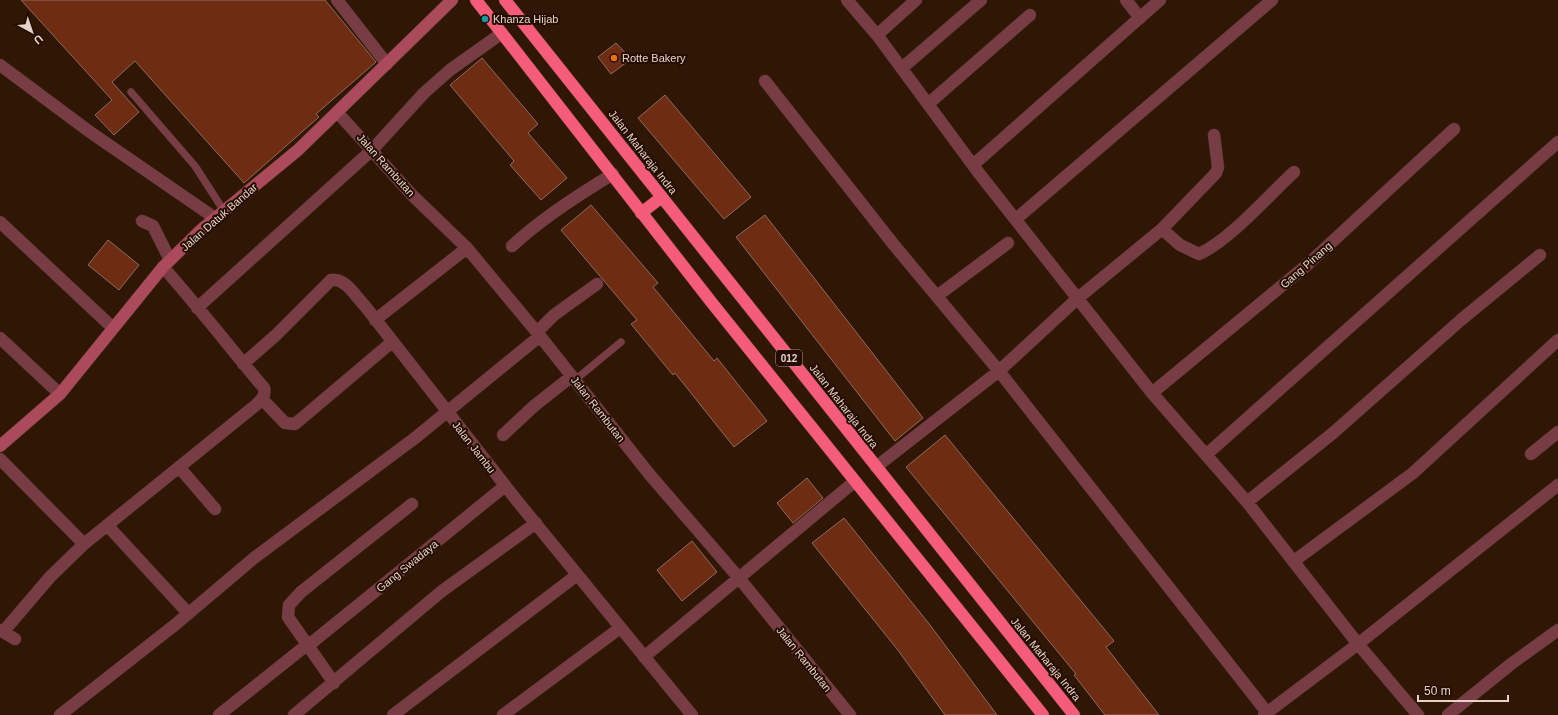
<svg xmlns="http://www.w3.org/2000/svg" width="1558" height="715" font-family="Helvetica,sans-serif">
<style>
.building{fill:#6e2c12;stroke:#8f6c5f}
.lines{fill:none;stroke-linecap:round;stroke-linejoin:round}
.lane-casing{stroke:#483020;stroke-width:8}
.street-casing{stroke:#483020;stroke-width:13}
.secondary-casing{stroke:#483020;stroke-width:13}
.highway-casing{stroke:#483020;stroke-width:13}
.lane{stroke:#783c45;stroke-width:7}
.street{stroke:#783c45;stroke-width:12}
.secondary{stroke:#aa4a5a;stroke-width:12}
.highway{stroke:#f45c7a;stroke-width:12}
.culture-dot{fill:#0f9aa8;stroke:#240d00;stroke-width:1.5}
.food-dot{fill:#e8710a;stroke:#240d00;stroke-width:1.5}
.labels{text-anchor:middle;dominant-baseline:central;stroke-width:4;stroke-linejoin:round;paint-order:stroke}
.shield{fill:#240d00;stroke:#ab988c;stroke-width:1}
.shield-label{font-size:10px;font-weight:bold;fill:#e5d3c8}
.poi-label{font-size:11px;fill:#e5d3c8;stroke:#240d00;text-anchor:start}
.street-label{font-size:11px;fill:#e5d3c8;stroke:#240d00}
</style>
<rect width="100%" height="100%" fill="#2f1605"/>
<!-- building -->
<path class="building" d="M21 0H325L376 62 316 114 319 117 244 183 135 61 112 82 139 112 114 135 95 115 112 100Z
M616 43 631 59 611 74 598 57Z
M482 58 538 124 528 133 567 178 541 200 510 165 514 161 450 85Z
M665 95 751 197 724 219 638 118Z
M591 205 658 283 653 287 714 361 717 358 767 421 734 447 675 373 673 375 631 324 637 320 561 230Z
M765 215 923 418 895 441 736 237Z
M108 240 139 265 119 290 88 265Z
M945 435 1114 641 1106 647 1159 715H1105L1074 675 1076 674 906 467Z
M807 478 823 498 793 523 777 503Z
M844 518 930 625 997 715H945L897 649 812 543Z
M692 541 717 572 682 601 657 570Z"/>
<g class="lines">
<!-- lane casing -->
<g class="lane-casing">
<path id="lane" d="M131 92 195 166 224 211
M575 380 621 342"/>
</g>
<!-- street casing -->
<g class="street-casing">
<path id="street" d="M337 0 387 64
M847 0 877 35 978 172 1152 393 1247 502 1358 644 1418 715
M1126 0 1140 18
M877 35 916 0
M0 65 90 132 215 218
M902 68 981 0
M765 81 894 245 999 371 1269 715
M928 104 1030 15
M337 112 412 195 467 248 540 336 650 475 739 578 850 715
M973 165 1160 0
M1016 219 1272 0
M142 221 153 226 170 260
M0 222 113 328
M1162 229 1180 245 1199 254C1230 240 1268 196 1294 172
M512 246C542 218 578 195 613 174
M937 296 1008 243
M197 308 372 150 424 93 450 70 502 33
M375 320 467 248
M537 332 554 315 597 284
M0 338 60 394
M243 364 276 335 331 280C346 278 355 296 365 306L518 502 692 715
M1152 393 1307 265 1454 129
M262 399 285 423 295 424 392 342
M503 435 534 406 572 376
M1207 454 1558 142
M1531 454 1558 432
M0 459 84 544
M179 467 215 509
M876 467 999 371 1078 298 1162 229 1216 173 1218 167 1214 135
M1247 502 1333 433 1462 319 1540 255
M107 525 188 613
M1294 561 1413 473 1558 340
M0 630 15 639
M3 632 50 577 84 544 256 405C261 400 266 396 264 388 230 348 198 306 163 267
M309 645 505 486
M644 657 854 482
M334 683 288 617 289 605 301 592 412 504
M60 715 176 624 254 558 415 438 540 336
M219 715 308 644
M294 715 442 591 536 523
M393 715 577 575
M503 715 620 628
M1264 715 1358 644 1558 485
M1448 715 1511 664 1558 630"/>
</g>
<!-- secondary casing -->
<g class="secondary-casing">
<path id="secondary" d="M0 446 60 394 163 267 201 230 298 150 452 0"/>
</g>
<!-- highway casing -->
<g class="highway-casing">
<path id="highway" d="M476 0 712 303 1043 715
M505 0 1074 715
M641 213 662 197"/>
</g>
<!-- lane -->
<use href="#lane" class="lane"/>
<!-- street -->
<use href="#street" class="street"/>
<!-- secondary -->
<use href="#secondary" class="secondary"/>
<!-- highway -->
<use href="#highway" class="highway"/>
</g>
<!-- markers -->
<circle class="culture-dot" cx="485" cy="19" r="4"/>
<circle class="food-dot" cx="614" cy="58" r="4"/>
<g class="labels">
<!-- shield labels -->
<rect class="shield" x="776" y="350" width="26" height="16" rx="3"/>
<g class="shield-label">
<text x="789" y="358">012</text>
</g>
<!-- poi labels -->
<g class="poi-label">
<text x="493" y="19">Khanza Hijab</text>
<text x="622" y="58">Rotte Bakery</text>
</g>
<!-- street labels -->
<g class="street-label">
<text transform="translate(643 152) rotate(52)">Jalan Maharaja Indra</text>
<text transform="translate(386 165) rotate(48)">Jalan Rambutan</text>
<text transform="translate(219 217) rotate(-41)">Jalan Datuk Bandar</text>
<text transform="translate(1306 265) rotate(-41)">Gang Pinang</text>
<text transform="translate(844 406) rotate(52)">Jalan Maharaja Indra</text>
<text transform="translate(598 409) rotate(52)">Jalan Rambutan</text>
<text transform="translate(474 447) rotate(52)">Jalan Jambu</text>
<text transform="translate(407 566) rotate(-39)">Gang Swadaya</text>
<text transform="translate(804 659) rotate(51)">Jalan Rambutan</text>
<text transform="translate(1046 659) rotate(51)">Jalan Maharaja Indra</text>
</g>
</g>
<!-- north arrow -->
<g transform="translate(32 32) rotate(140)" stroke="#240d00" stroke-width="3" paint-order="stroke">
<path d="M0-3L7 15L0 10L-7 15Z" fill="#e5d3c8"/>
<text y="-6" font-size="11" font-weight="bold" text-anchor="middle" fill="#e5d3c8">U</text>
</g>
<!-- scale -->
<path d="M1418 695v6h90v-6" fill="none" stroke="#e5d3c8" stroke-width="2"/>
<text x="1424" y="695" font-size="12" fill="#e5d3c8" stroke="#240d00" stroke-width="3" paint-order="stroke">50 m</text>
</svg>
